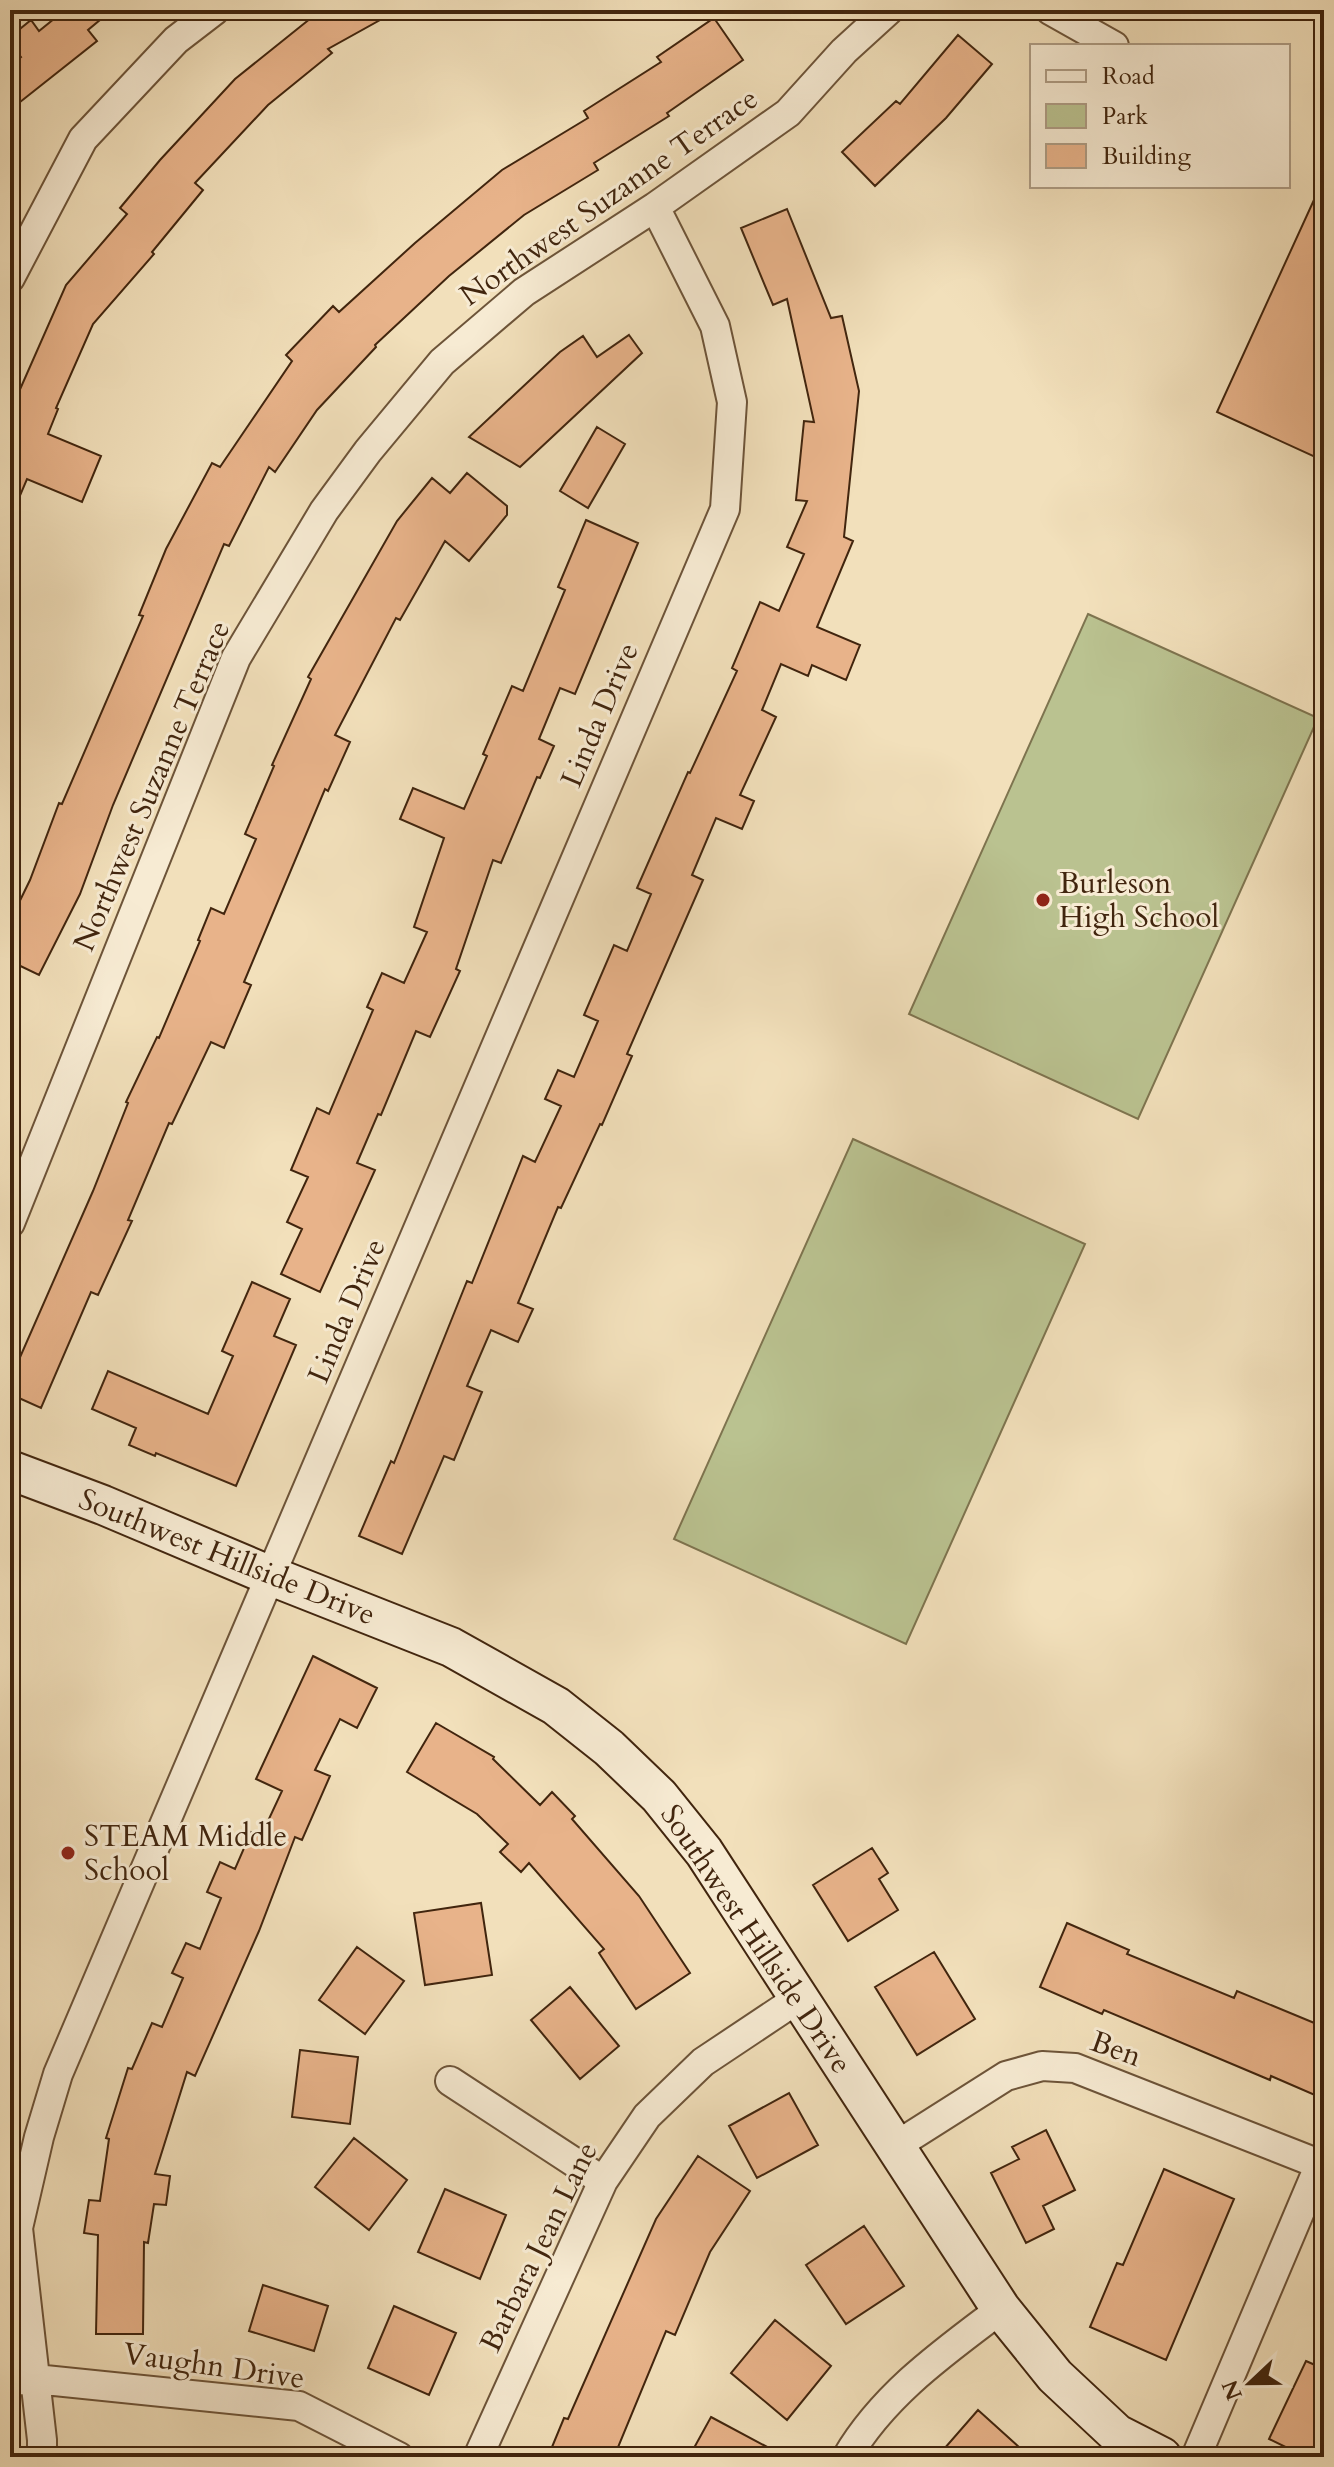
<svg xmlns="http://www.w3.org/2000/svg" width="1334" height="2467" font-family="Cardo,serif">
<style>
.green{fill:#bac290;stroke:#7e744f;stroke-width:2}
.building{fill:#e8b38a;stroke:#41250e;stroke-width:2}
.lines{fill:none;stroke-linecap:round;stroke-linejoin:round}
.street-casing{stroke:#6d5439;stroke-width:32}
.secondary-casing{stroke:#41250e;stroke-width:42}
.street{stroke:#f7ebd3;stroke-width:28}
.secondary{stroke:#f7ebd3;stroke-width:38}
.poi-dot{fill:#8f2418;stroke:#f7ebd3;stroke-width:3}
.labels{text-anchor:middle;dominant-baseline:central;stroke-width:6;stroke-linejoin:round;paint-order:stroke}
.street-label{font-size:30px;fill:#41250e;stroke:#f7ebd3}
.poi-label{font-size:30px;fill:#41250e;stroke:#f7ebd3;text-anchor:start}
</style>
<rect width="100%" height="100%" fill="#f2e0bb"/>
<filter id="stains"><feTurbulence type="fractalNoise" baseFrequency=".0025" numOctaves="4"/><feColorMatrix values="0 0 0 0 .2 0 0 0 0 .09 0 0 0 0 .02 0 0 0 .5 -.17"/></filter>
<radialGradient id="worn" r=".72"><stop offset=".6" stop-color="#630" stop-opacity="0"/><stop offset="1" stop-color="#630" stop-opacity=".3"/></radialGradient>
<!-- green -->
<path class="green" d="M1088 614 1318 718 1138 1119 909 1014Z
M853 1139 1085 1244 906 1644 674 1539Z"/>
<!-- building -->
<path class="building" d="M65 10H112L88 30 97 41 10 110V66L21 57 10 43V37L31 20 39 31Z
M321 10H398L328 49 332 53 268 105 195 183 203 190 152 252 154 254 93 324 56 408 58 409 48 434 101 456 82 502 27 479 10 519V412L66 285 127 214 120 208 160 160 235 79Z
M714 18 743 60 667 113 669 116 594 163 598 170 524 215 449 276 375 345 376 347 317 410 275 472 269 467 229 546 224 544 113 805 80 894 39 975 10 961V921L30 880 59 803 62 804 143 616 139 615 166 549 212 463 220 467 292 361 286 355 333 306 339 312 415 243 502 170 588 118 584 111 661 62 657 57Z
M958 35 992 64 946 118 875 186 842 152 896 101 900 104Z
M1324 178V461L1217 412Z
M787 209 831 318 842 316 859 391 844 537 853 541 817 627 860 645 846 680 812 665 808 676 781 664 762 710 776 717 740 795 754 801 742 829 716 818 692 875 703 880 627 1054 632 1056 602 1125 600 1124 561 1208 558 1207 518 1303 533 1309 518 1342 491 1330 467 1386 482 1392 454 1460 444 1456 402 1554 359 1536 391 1461 394 1463 467 1281 472 1283 523 1156 535 1162 561 1106 545 1099 558 1070 574 1077 598 1021 584 1015 614 945 627 951 651 894 637 888 688 772 690 773 737 671 732 668 760 602 779 611 804 554 787 547 807 501 796 500 804 421 814 422 787 299 773 305 741 228Z
M629 335 642 353 520 467 469 437 560 352 583 336 597 357Z
M597 427 625 444 588 508 560 491Z
M467 473 507 506V515L469 561 445 541 400 620 396 618 335 735 350 742 328 791 325 789 244 982 251 985 224 1048 211 1042 172 1124 169 1123 128 1220 132 1221 98 1295 91 1292 41 1408 10 1394V1380L93 1191 128 1103 126 1102 157 1037 159 1038 200 941 198 940 211 908 224 914 256 839 245 834 274 766 272 765 311 679 308 677 397 521 432 478 450 493Z
M586 520 638 543 575 694 560 688 539 739 554 746 540 778 537 777 501 863 493 860 456 969 460 971 430 1037 416 1031 381 1115 378 1114 357 1163 375 1170 320 1292 281 1274 302 1229 287 1222 308 1177 291 1170 317 1108 329 1114 373 1010 367 1007 382 973 404 983 427 932 414 927 444 838 400 819 413 788 464 809 487 756 483 754 512 686 523 691 565 590 558 587Z
M252 1282 290 1299 274 1336 296 1345 236 1486 156 1453 155 1456 129 1445 136 1428 92 1409 108 1371 208 1414 233 1356 222 1351Z
M313 1656 377 1688 357 1728 340 1719 315 1770 330 1776 302 1840 295 1837 259 1931 195 2076 187 2072 155 2174 170 2176 166 2205 154 2204 148 2243 144 2242 143 2334H96L98 2235 84 2233 89 2200 100 2201 109 2139 106 2138 128 2068 132 2069 152 2023 162 2027 183 1978 172 1973 186 1943 200 1949 221 1898 207 1892 220 1862 235 1869 251 1832 261 1836 282 1791 256 1779Z
M436 1723 494 1757 493 1759 540 1805 552 1792 575 1816 572 1819 639 1896 690 1973 636 2009 599 1953 604 1949 529 1863 521 1872 500 1852 508 1844 477 1814 407 1772Z
M872 1848 888 1873 879 1879 898 1910 848 1941 813 1885Z
M481 1903 492 1975 425 1985 414 1913Z
M1067 1923 1129 1950 1127 1954 1234 1998 1237 1991 1324 2027V2099L1271 2076 1270 2080 1104 2010 1102 2014 1040 1987Z
M357 1947 404 1981 365 2034 319 2000Z
M934 1952 975 2019 917 2055 875 1987Z
M570 1987 619 2046 580 2079 531 2020Z
M300 2050 358 2057 350 2124 292 2117Z
M789 2093 818 2145 757 2178 729 2126Z
M1046 2130 1075 2190 1043 2206 1054 2229 1026 2243 991 2173 1019 2159 1012 2147Z
M354 2138 407 2180 369 2230 315 2187Z
M698 2156 750 2191 710 2252 675 2335 666 2331 614 2457H575L552 2447 564 2418 568 2419 656 2219Z
M1164 2169 1234 2199 1166 2360 1090 2327 1117 2263 1123 2265Z
M445 2189 506 2215 480 2279 418 2252Z
M864 2226 904 2286 846 2324 806 2265Z
M263 2285 328 2306 314 2351 249 2331Z
M394 2306 456 2333 429 2395 368 2368Z
M775 2320 831 2366 787 2420 731 2373Z
M1306 2361 1324 2369V2457H1306L1269 2439Z
M978 2410 1030 2457H937Z
M711 2417 786 2457H689Z"/>
<g class="lines">
<!-- street casing -->
<g class="street-casing">
<path id="street" d="M1050 10 1114 46
M10 278 83 139 176 40 215 10
M10 1223 236 658 324 511 368 451 442 362 524 292 655 207 788 113 844 51 889 10
M450 2081 603 2181
M894 2147 1006 2076 1042 2066 1075 2068 1324 2166
M10 2381 35 2379 299 2406 399 2457
M42 2457V2440L18 2228 39 2137 58 2074 725 509 732 402 715 326 655 207
M478 2457 603 2181 647 2116 703 2062 799 1998
M847 2457C884 2394 944 2352 1001 2309
M1196 2457 1320 2164"/>
</g>
<!-- secondary casing -->
<g class="secondary-casing">
<path id="secondary" d="M10 1470 103 1505 271 1576 451 1647 556 1706 609 1748 659 1796 704 1852 1001 2309 1055 2376 1117 2434 1162 2457"/>
</g>
<!-- street -->
<use href="#street" class="street"/>
<!-- secondary -->
<use href="#secondary" class="secondary"/>
</g>
<!-- markers -->
<g class="poi-dot">
<circle cx="1043" cy="900" r="8"/>
<circle cx="68" cy="1853" r="8"/>
</g>
<g class="labels">
<!-- street labels -->
<g class="street-label">
<text transform="translate(609 197) rotate(-35)">Northwest Suzanne Terrace</text>
<text transform="translate(600 715) rotate(-67)">Linda Drive</text>
<text transform="translate(152 786) rotate(-67)">Northwest Suzanne Terrace</text>
<text transform="translate(347 1311) rotate(-67)">Linda Drive</text>
<text transform="translate(227 1557) rotate(22)">Southwest Hillside Drive</text>
<text transform="translate(756 1939) rotate(56)">Southwest Hillside Drive</text>
<text transform="translate(1116 2049) rotate(20)">Ben</text>
<text transform="translate(539 2247) rotate(-64)">Barbara Jean Lane</text>
<text transform="translate(214 2366) rotate(8)">Vaughn Drive</text>
</g>
<!-- poi labels -->
<g class="poi-label">
<text x="1059" y="883">Burleson<tspan x="1059" dy="34">High School</tspan></text>
<text x="84" y="1836">STEAM Middle<tspan x="84" dy="34">School</tspan></text>
</g>
</g>
<!-- margin -->
<rect width="1334" height="2467" fill="none" stroke="#f2e0bb" stroke-width="40"/>
<rect x="12" y="12" width="1310" height="2443" fill="none" stroke="#41250e" stroke-width="4"/>
<rect x="20" y="20" width="1294" height="2427" fill="none" stroke="#41250e" stroke-width="2"/>
<!-- legend -->
<rect x="1030" y="44" width="260" height="144" fill="#f7ebd3" stroke="#ae9c84" stroke-width="2"/>
<rect x="1046" y="70" width="40" height="12" fill="#f7ebd3" stroke="#ae9c84" stroke-width="2"/>
<text x="1102" y="84" font-size="24" fill="#41250e">Road</text>
<rect x="1046" y="104" width="40" height="24" fill="#bac290" stroke="#ae9c84" stroke-width="2"/>
<text x="1102" y="124" font-size="24" fill="#41250e">Park</text>
<rect x="1046" y="144" width="40" height="24" fill="#e8b38a" stroke="#ae9c84" stroke-width="2"/>
<text x="1102" y="164" font-size="24" fill="#41250e">Building</text>
<!-- north arrow -->
<g transform="translate(1250 2383) rotate(248)" stroke="#f7ebd3" stroke-width="6" paint-order="stroke">
<path d="M0-6L14 30L0 20L-14 30Z" fill="#41250e"/>
<text y="-12" font-size="22" font-weight="bold" text-anchor="middle" fill="#41250e">N</text>
</g>
<rect width="100%" height="100%" filter="url(#stains)"/>
<rect width="100%" height="100%" fill="url(#worn)"/>
</svg>
